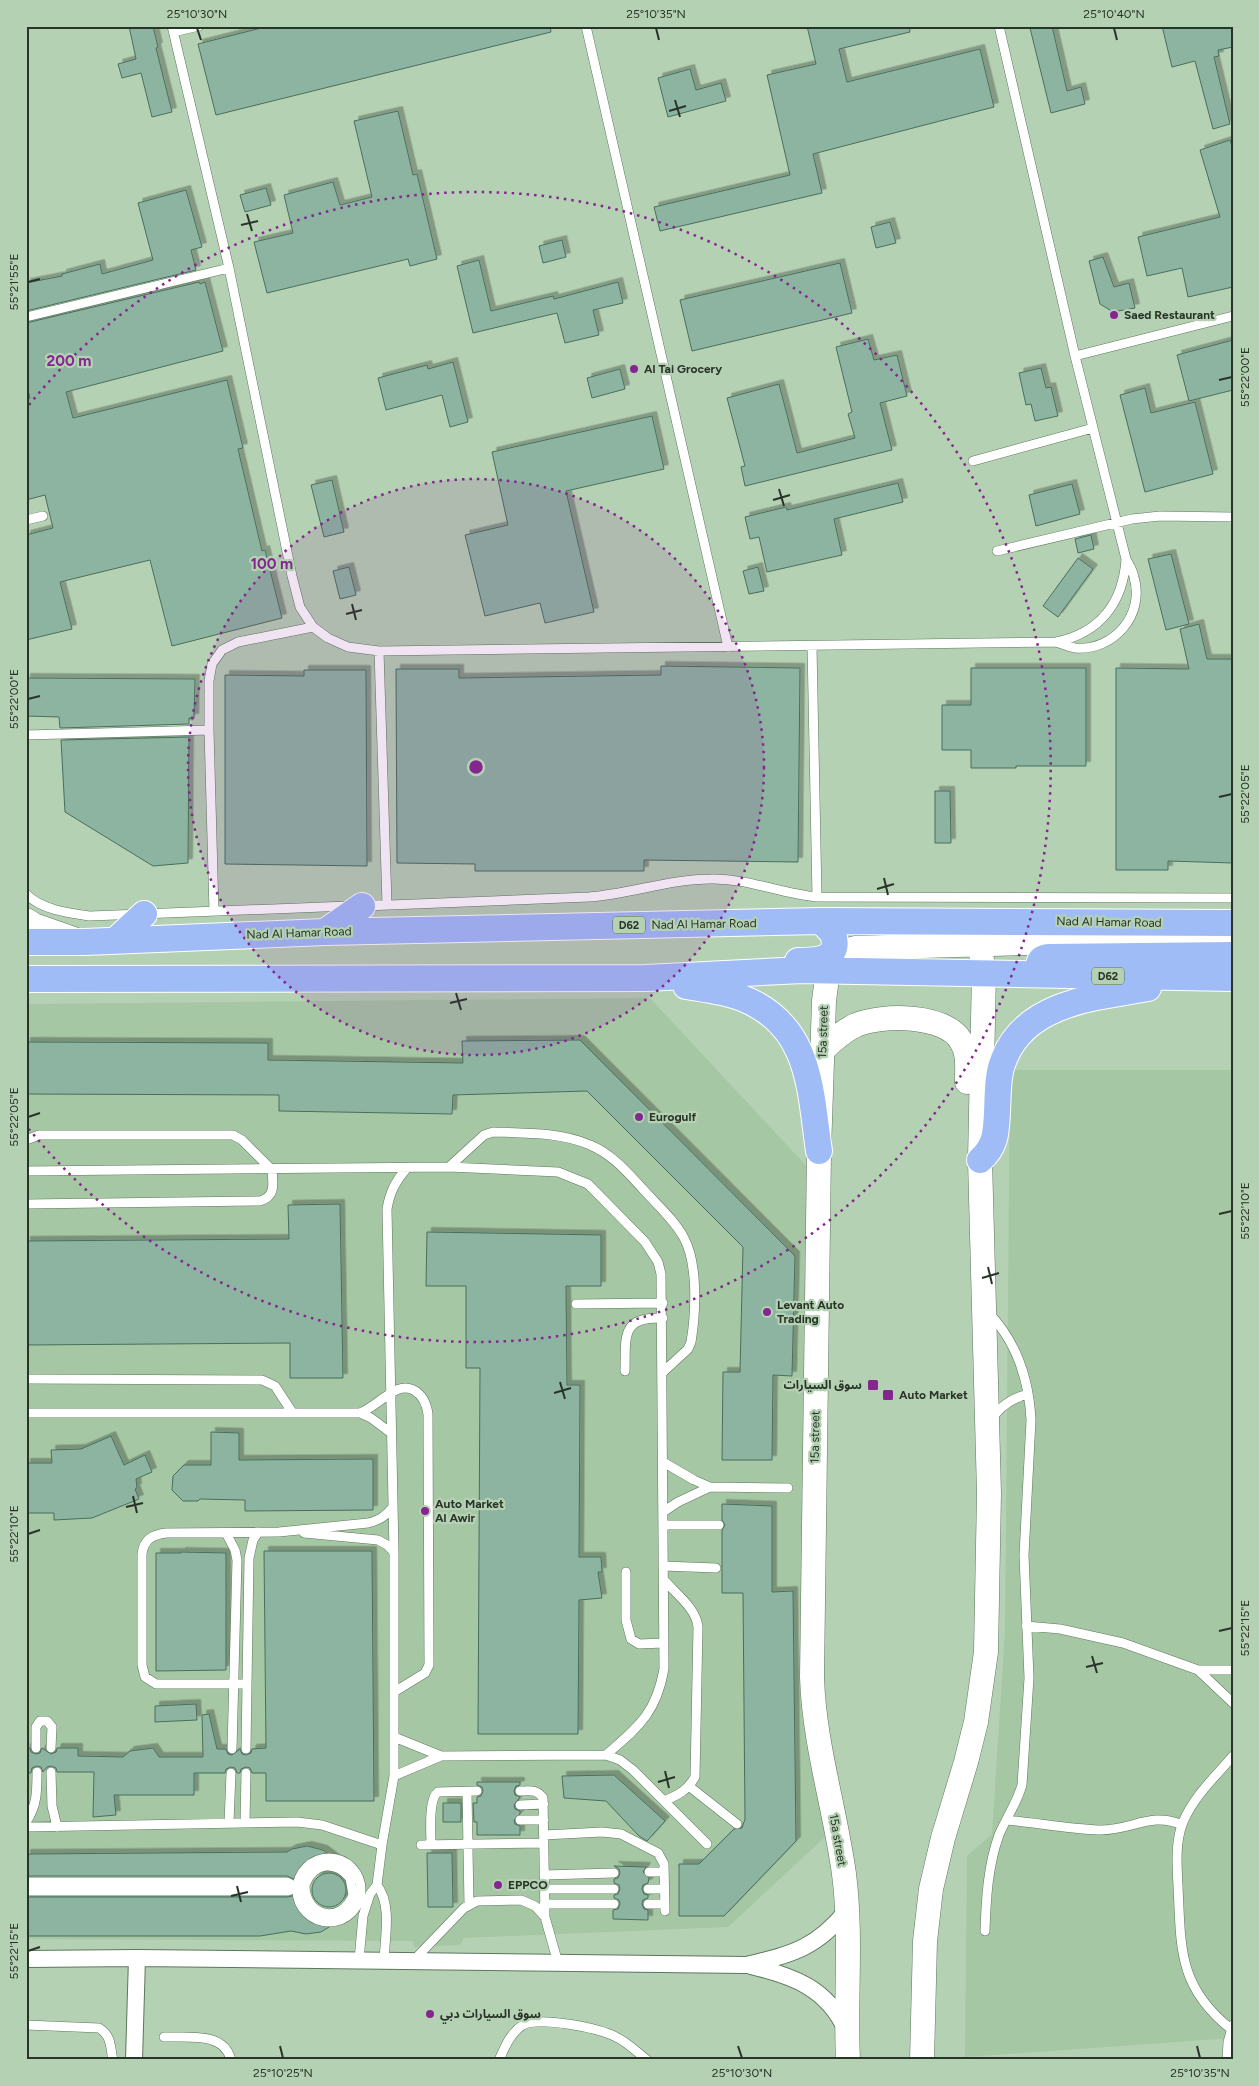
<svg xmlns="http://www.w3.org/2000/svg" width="1259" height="2086" font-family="Figtree,'Noto Sans Arabic',sans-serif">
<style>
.built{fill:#a6c7a4}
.building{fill:#8cb4a0;stroke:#496f5d;filter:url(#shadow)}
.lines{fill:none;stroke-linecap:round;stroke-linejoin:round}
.lane-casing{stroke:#5d775c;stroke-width:10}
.street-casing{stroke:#5d775c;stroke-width:18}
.secondary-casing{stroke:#5d775c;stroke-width:25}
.primary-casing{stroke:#fff;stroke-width:28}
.lane{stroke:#fff;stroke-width:9}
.street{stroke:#fff;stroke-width:16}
.secondary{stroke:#fff;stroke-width:24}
.primary{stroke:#a0bcf7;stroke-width:26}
.ticks{fill:none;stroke:#293428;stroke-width:2}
.ring{fill:none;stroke:#852590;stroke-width:2.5;stroke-dasharray:2.5 5}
.poi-dot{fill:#852590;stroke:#b5d1b3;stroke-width:2}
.labels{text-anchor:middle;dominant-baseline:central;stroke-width:4.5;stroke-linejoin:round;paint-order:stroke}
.shield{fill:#b5d1b3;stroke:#536352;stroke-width:1}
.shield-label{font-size:11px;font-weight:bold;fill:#293428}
.poi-label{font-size:12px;font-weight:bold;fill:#293428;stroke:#b5d1b3;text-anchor:start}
.street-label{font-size:12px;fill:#293428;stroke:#b5d1b3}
.centre{fill:#852590;stroke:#b5d1b3;stroke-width:2.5}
.ring-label{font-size:15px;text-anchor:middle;font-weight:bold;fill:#852590;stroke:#b5d1b3;stroke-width:4.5;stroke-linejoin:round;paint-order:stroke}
.neatline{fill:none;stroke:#293428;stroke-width:2}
.ticks-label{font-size:12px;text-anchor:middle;fill:#293428}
</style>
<defs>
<filter id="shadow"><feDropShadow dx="4.5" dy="-4.5" stdDeviation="0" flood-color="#0004"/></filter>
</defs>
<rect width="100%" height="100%" fill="#b5d1b3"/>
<!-- built -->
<path class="built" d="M650 998 824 1185 825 1837 728 1927 464 1938 460 1945 414 1947 413 1941 26 1939V1004Z
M1010 1070H1233V2038L965 2057 967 1856 992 1834 1005 1631Z"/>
<!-- building -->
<path class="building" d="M129 26H153L158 47 156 48 172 112 152 117 141 73 122 78 118 64 136 59Z
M269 26H550L551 32 216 115 198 44Z
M807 26H909L910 32 839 49 847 82 980 49 994 107 813 154 822 193 660 231 654 207 790 175 767 75 816 64Z
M1039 26H1052L1067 91 1081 87 1085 104 1051 113 1030 28Z
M1162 26H1233V47L1218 50 1219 56 1214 57 1230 124 1213 129 1195 61 1172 67Z
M690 69 696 90 721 83 726 101 668 117 658 78Z
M398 111 413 175 417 174 437 259 410 266 408 259 267 293 254 242 293 233 284 195 333 182 340 205 372 197 354 121Z
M1230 140 1233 149V287L1188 297 1182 268 1147 276 1138 237 1220 217 1200 150Z
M266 188 271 205 245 212 240 195Z
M186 190 202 247 191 250 196 270 26 311V283L62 276V274L100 264 102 274 153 260 138 203Z
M890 222 896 243 876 248 871 227Z
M562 240 566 257 543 263 539 246Z
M1103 257 1114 287 1129 283 1135 308 1113 312 1100 304 1089 261Z
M479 260 491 311 553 296 554 299 618 282 623 303 593 310 599 335 565 343 557 313 473 333 457 266Z
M840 263 852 313 692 351 680 300Z
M199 282 200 284 205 282 223 351 66 392 73 418 227 380 243 448 238 449 262 551 265 550 282 618 172 646 150 560 60 582 72 629 26 640V535L53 528 45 495 26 500V399L30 398 26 383V323Z
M868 339 874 360 897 355 907 396 880 403 892 450 745 486 741 467 745 466 727 398 779 384 797 453 855 438 848 414 852 412 836 347Z
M1233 340V390L1189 401 1177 355Z
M453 362 468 422 450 427 442 395 386 410 378 378 427 365 428 369Z
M1041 368 1046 388 1051 387 1058 416 1035 421 1031 404 1026 405 1019 373Z
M620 369 625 389 592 398 587 378Z
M1145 388 1151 413 1195 402 1213 474 1145 492 1120 395Z
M652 416 664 469 566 491 594 612 545 623 540 603 485 616 465 535 508 525 492 452Z
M332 480 344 532 324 537 311 485Z
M898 483 903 502 834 519 842 555 767 572 759 537 750 539 745 517 786 507 787 510Z
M1072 484 1080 514 1036 526 1029 495Z
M1091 535 1094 549 1078 553 1075 539Z
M1171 554 1189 624 1166 630 1148 559Z
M1078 558 1093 569 1058 617 1043 606Z
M349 567 356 595 340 599 333 571Z
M758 567 764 591 749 594 743 571Z
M1199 624 1207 659H1233V863L1168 861V870H1116V668L1189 669 1180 629Z
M661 666 800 668 798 862 644 860V871H475V864L397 863 396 669H459V678L661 675Z
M971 668H1086V766H1016V768H971V750H942V705H971Z
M304 670H366L367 866 225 864V675L304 676Z
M26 678 195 679 194 718H189V724L60 728 59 717 26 716Z
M189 737 188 863 153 866 65 812 61 740Z
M935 791H950L951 843H935Z
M580 1040 795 1256 792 1376 773 1375 772 1460H722L723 1372H740L743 1247 587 1091 453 1095 452 1114 279 1111V1095L26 1094V1042L268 1043V1060L463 1063 462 1041Z
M340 1204 343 1378H290V1343L26 1345V1241L289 1239 288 1205Z
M427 1232 601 1235V1286H566L567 1385H580L579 1557H601L602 1572H598L602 1598 579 1600 578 1734H478L480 1368H466V1286H426Z
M211 1432 239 1433V1460L373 1459V1510L245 1511V1500L200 1499 198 1501H183L172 1490 173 1476 184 1465H211Z
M111 1436 124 1465 145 1455 152 1472 136 1479 137 1488 135 1489 139 1499 92 1518 54 1520V1513H26V1463H52L51 1450 81 1449Z
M722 1504 772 1506V1592L793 1591 796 1841 724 1916H679V1864H699L734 1829 742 1828 745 1819 743 1593H722V1530L725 1525 722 1520Z
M264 1551H372L374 1801H266V1773H252L250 1768 246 1767 241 1769 240 1773H237L235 1768 231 1767 226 1769 225 1773H194V1795H114L116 1815 93 1817 94 1772H57L56 1768 51 1766 47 1767 43 1772 41 1767 37 1766 32 1768 31 1773H26V1748H30L31 1752 36 1754 40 1753 42 1748 51 1754 56 1752 57 1748H78V1756L123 1757 130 1751 153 1748 159 1757H203L202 1715 209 1714 217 1749H226L228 1754 232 1755 240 1749 242 1754 246 1755 251 1753 252 1749 266 1748Z
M181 1552 226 1553V1670L156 1671V1553H181Z
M196 1704 197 1720 155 1722V1706Z
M614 1775 665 1821 647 1841 639 1836 606 1801 564 1798 562 1776Z
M477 1782H520V1785L516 1786 514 1791 515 1795 520 1797 514 1805 515 1809 520 1811V1814L514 1820 515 1824 520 1826V1835H477V1822H474L473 1803H477V1797L481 1796 483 1791 482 1787 477 1785Z
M443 1803H461V1822H443Z
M307 1846 323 1850 339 1862 325 1860 317 1862 309 1867 301 1880 298 1881 287 1876H26V1854L287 1852 292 1849Z
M427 1853H452L453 1907H428Z
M614 1866 646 1867 643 1872 649 1878 648 1883 643 1885 642 1889 644 1894 648 1895V1898L643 1900 642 1904 644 1909 648 1910V1920L613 1919V1910L618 1909 620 1904 619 1900 614 1898V1895L618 1894 620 1889 619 1885 614 1883V1879L618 1878 620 1873 619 1869Z
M312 1890a17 17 0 1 1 34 0a17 17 0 1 1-34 0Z
M296 1895 300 1896 305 1907 315 1916 324 1920 340 1918 334 1924 321 1932 306 1934 291 1931 260 1936H26V1897H288Z"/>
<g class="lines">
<!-- lane casing -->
<g class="lane-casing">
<path id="lane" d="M172 26 229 268 292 576 300 607 313 627 328 638 348 647 379 651 1056 642C1100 633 1123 603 1126 559
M586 26 728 647
M999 26 1075 356 1126 559C1129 565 1133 571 1134 577 1145 615 1114 651 1075 648 1069 647 1062 644 1056 642
M173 32 199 26
M26 317 229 268
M1075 356 1233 316
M973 461 1093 428
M26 520 43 516
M997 551 1132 519 1160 516 1233 517
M812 646 817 897
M379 651 387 905
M26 735 209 730
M26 894C42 910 68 913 90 916L349 906
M364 906 589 897C630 894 670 879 711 879 748 878 781 894 817 897L1233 898
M214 911 209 730V681L212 664 222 650 238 642 313 627
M26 1140 39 1135H233L242 1140 272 1170C273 1184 276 1196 260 1201L26 1204
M449 1167 484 1135 493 1132C525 1133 561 1132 590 1145 612 1154 627 1172 642 1188 656 1204 674 1219 684 1238 698 1264 696 1312 691 1342L688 1349 662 1373
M26 1171 449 1167 558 1172 588 1184 645 1242 658 1262 661 1274 664 1669C656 1714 638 1727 606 1755
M576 1304 663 1303
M625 1371C626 1338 620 1316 663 1318
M26 1379 262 1380 275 1386 292 1412
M26 1413H360L371 1418 391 1433
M360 1413C372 1408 379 1400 390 1394 409 1380 425 1393 428 1414L429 1665 425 1673 394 1692
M991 1421C999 1406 1013 1398 1028 1394
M663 1462 694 1480 710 1487 788 1488
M663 1512 678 1502 710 1487
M663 1525H719
M226 1533 235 1550 237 1560 232 1749
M304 1533 378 1540 387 1545 394 1552
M663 1566 716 1568
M626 1572V1620L631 1639 639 1644 664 1643
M664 1580C676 1594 696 1608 698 1627L695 1777C687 1791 678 1795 664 1801
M1026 1626 1060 1629 1123 1643 1198 1670H1233
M1198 1670 1233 1703
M247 1684H156L145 1677 142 1665V1554C144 1539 152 1535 166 1533L279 1532 368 1523C379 1520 385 1517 392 1508
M394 1737 441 1756 606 1755 620 1760 633 1770 707 1844
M36 1748V1727L40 1721H47L52 1727 51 1748
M246 1749 249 1558 253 1540 258 1532
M51 1772 52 1806 57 1827
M394 1776 441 1756
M690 1787 737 1824
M520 1791C530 1791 537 1789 543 1798L545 1917 558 1963
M467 1792 469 1905
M520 1805 544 1804
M520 1820H544
M1007 1820C1038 1823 1069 1829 1099 1830 1131 1831 1151 1811 1182 1825
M26 1822C37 1806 37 1791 37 1772
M229 1823 231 1773
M245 1823 246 1773
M26 1827 297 1822 322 1825 382 1845
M544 1835 602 1832 621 1834 658 1853 664 1864 665 1911
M421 1845 544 1843
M431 1845C431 1832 428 1799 438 1792L477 1791
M297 1890a32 32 0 1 1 64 0a32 32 0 1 1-64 0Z
M649 1872H664
M544 1875 614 1873
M26 1882H287L301 1890
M377 1885C392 1905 385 1936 384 1961
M544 1889H614
M648 1889H664
M26 1891H288L305 1885C314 1862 335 1860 350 1878L353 1895C341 1925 305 1917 305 1885
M544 1904H614
M648 1904H665
M985 1931C986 1899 988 1865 999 1835 1006 1818 1017 1803 1022 1785L1029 1678 1024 1555 1031 1420C1029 1380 1017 1343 989 1313
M359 1960 363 1916 370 1894 377 1885 382 1845 394 1776V1552L387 1209C390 1192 395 1182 406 1169
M413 1961 464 1908 477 1901 521 1900 535 1906 545 1917
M26 2025 99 2028C112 2036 110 2047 113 2060
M1231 2029C1178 1987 1181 1948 1178 1886 1177 1865 1175 1842 1183 1822 1194 1796 1215 1777 1233 1756
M164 2037C186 2038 224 2031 231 2060
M499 2060C505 2047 510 2033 523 2025 539 2016 599 2028 616 2037 627 2042 637 2052 647 2060
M1227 2060 1228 2042 1233 2025"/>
</g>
<!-- street casing -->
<g class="street-casing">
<path id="street" d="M26 1959 137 1958 746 1965C793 1954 817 1948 848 1909
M751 1966C793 1976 827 1988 846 2030
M134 2060 137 1958"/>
</g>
<!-- secondary casing -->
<g class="secondary-casing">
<path id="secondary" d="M26 920 34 925 74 939
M822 1051C832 1041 843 1031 856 1025 882 1014 945 1014 961 1041 969 1053 967 1068 967 1082
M848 2060C845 1998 852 1936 844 1874 835 1808 814 1744 812 1677L819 1151 824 1001 828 970 833 960 844 951 855 948 1233 937
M922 2060 925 1941 931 1889 943 1838 966 1762 976 1722 986 1652 989 1493 980 1160 984 973 981 954"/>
</g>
<!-- primary casing -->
<g class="primary-casing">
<path id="primary" d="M325 932 362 906
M116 940 144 914
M26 942H85L325 932 821 921 1233 923
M798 961C819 961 841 960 833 933L821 921
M1041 974C1037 966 1038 958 1049 957L1233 955
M26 979 646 978 802 970 1233 978
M686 986C704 989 724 991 742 998 811 1025 810 1089 819 1151
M980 1160C996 1146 996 1132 997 1112 998 1094 997 1075 1004 1059 1026 1002 1097 997 1148 988"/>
</g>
<!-- lane -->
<use href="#lane" class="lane"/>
<!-- street -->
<use href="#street" class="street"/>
<!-- secondary -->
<use href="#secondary" class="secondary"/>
<!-- primary -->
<use href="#primary" class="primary"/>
</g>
<!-- ticks -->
<path class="ticks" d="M197 28 201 40M656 28 659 40M1114 28 1117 40M675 100 680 117M669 111 686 106M247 214 252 231M241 225 258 221M28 282 40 279M1219 380 1232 377M779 489 784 506M773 500 790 495M352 604 356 620M346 614 362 610M28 699 40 696M1219 797 1232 794M884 878 888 895M877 889 894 884M456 993 461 1010M450 1003 467 999M28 1117 40 1113M1219 1214 1232 1211M988 1267 992 1284M982 1278 999 1273M560 1382 565 1399M554 1393 571 1388M133 1496 137 1513M126 1507 143 1503M28 1534 40 1530M1219 1631 1232 1628M1092 1656 1097 1673M1086 1667 1103 1663M665 1771 669 1788M658 1782 675 1777M237 1886 241 1902M231 1896 248 1892M28 1951 40 1947M280 2046 283 2058M738 2046 742 2058M1197 2046 1200 2058"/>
<!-- distance rings -->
<circle cx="476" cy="767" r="288" fill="#852590" fill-opacity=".12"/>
<g class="ring">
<circle cx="476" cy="767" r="288"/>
<path d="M29 405A575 575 0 1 1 29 1129"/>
</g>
<!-- markers -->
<g class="poi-dot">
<circle cx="1114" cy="315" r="5"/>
<circle cx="634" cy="369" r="5"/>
<circle cx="639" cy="1117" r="5"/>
<circle cx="767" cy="1312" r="5"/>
<rect x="867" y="1379" width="12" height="12" rx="2.5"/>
<rect x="882" y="1389" width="12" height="12" rx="2.5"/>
<circle cx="425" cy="1511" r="5"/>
<circle cx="498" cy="1885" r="5"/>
<circle cx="430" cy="2014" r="5"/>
</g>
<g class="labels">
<!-- shield labels -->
<g class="shield">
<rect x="613" y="916.5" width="32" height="17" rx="4"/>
<rect x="1092" y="967.5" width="32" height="17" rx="4"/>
</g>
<g class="shield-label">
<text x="629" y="925">D62</text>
<text x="1108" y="976">D62</text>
</g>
<!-- poi labels -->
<g class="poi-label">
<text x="1124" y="315">Saed Restaurant</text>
<text x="644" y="369">Al Tai Grocery</text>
<text x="649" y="1117">Eurogulf</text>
<text x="777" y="1305">Levant Auto<tspan x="777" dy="14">Trading</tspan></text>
<text x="862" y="1385" text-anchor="end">سوق السيارات</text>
<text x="899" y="1395">Auto Market</text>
<text x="435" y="1504">Auto Market<tspan x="435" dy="14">Al Awir</tspan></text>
<text x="508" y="1885">EPPCO</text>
<text x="440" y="2014">سوق السيارات دبي</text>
</g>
<!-- street labels -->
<g class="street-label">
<text transform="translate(1109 922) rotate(1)">Nad Al Hamar Road</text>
<text transform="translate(704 924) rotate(-1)">Nad Al Hamar Road</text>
<text transform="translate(299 933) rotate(-2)">Nad Al Hamar Road</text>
<text transform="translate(823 1032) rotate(-88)">15a street</text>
<text transform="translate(815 1437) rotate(-89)">15a street</text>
<text transform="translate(838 1840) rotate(80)">15a street</text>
</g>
</g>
<circle cx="476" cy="767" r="8" class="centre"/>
<g class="ring-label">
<text x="69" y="366">200 m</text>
<text x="272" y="569">100 m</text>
</g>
<!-- border -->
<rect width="1259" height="2086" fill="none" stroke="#b5d1b3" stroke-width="55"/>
<rect x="28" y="28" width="1204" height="2030" class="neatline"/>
<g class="ticks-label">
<text x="197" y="18">25°10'30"N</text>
<text x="656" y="18">25°10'35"N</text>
<text x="1114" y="18">25°10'40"N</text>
<text transform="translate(14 282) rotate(-90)" y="4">55°21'55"E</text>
<text transform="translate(1245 377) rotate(-90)" y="4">55°22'00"E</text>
<text transform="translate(14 699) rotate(-90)" y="4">55°22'00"E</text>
<text transform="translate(1245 794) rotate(-90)" y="4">55°22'05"E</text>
<text transform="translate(14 1117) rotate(-90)" y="4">55°22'05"E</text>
<text transform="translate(1245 1211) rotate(-90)" y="4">55°22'10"E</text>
<text transform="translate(14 1534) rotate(-90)" y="4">55°22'10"E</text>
<text transform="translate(1245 1628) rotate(-90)" y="4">55°22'15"E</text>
<text transform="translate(14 1951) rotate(-90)" y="4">55°22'15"E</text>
<text x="283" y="2077">25°10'25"N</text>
<text x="742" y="2077">25°10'30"N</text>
<text x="1200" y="2077">25°10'35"N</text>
</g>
</svg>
